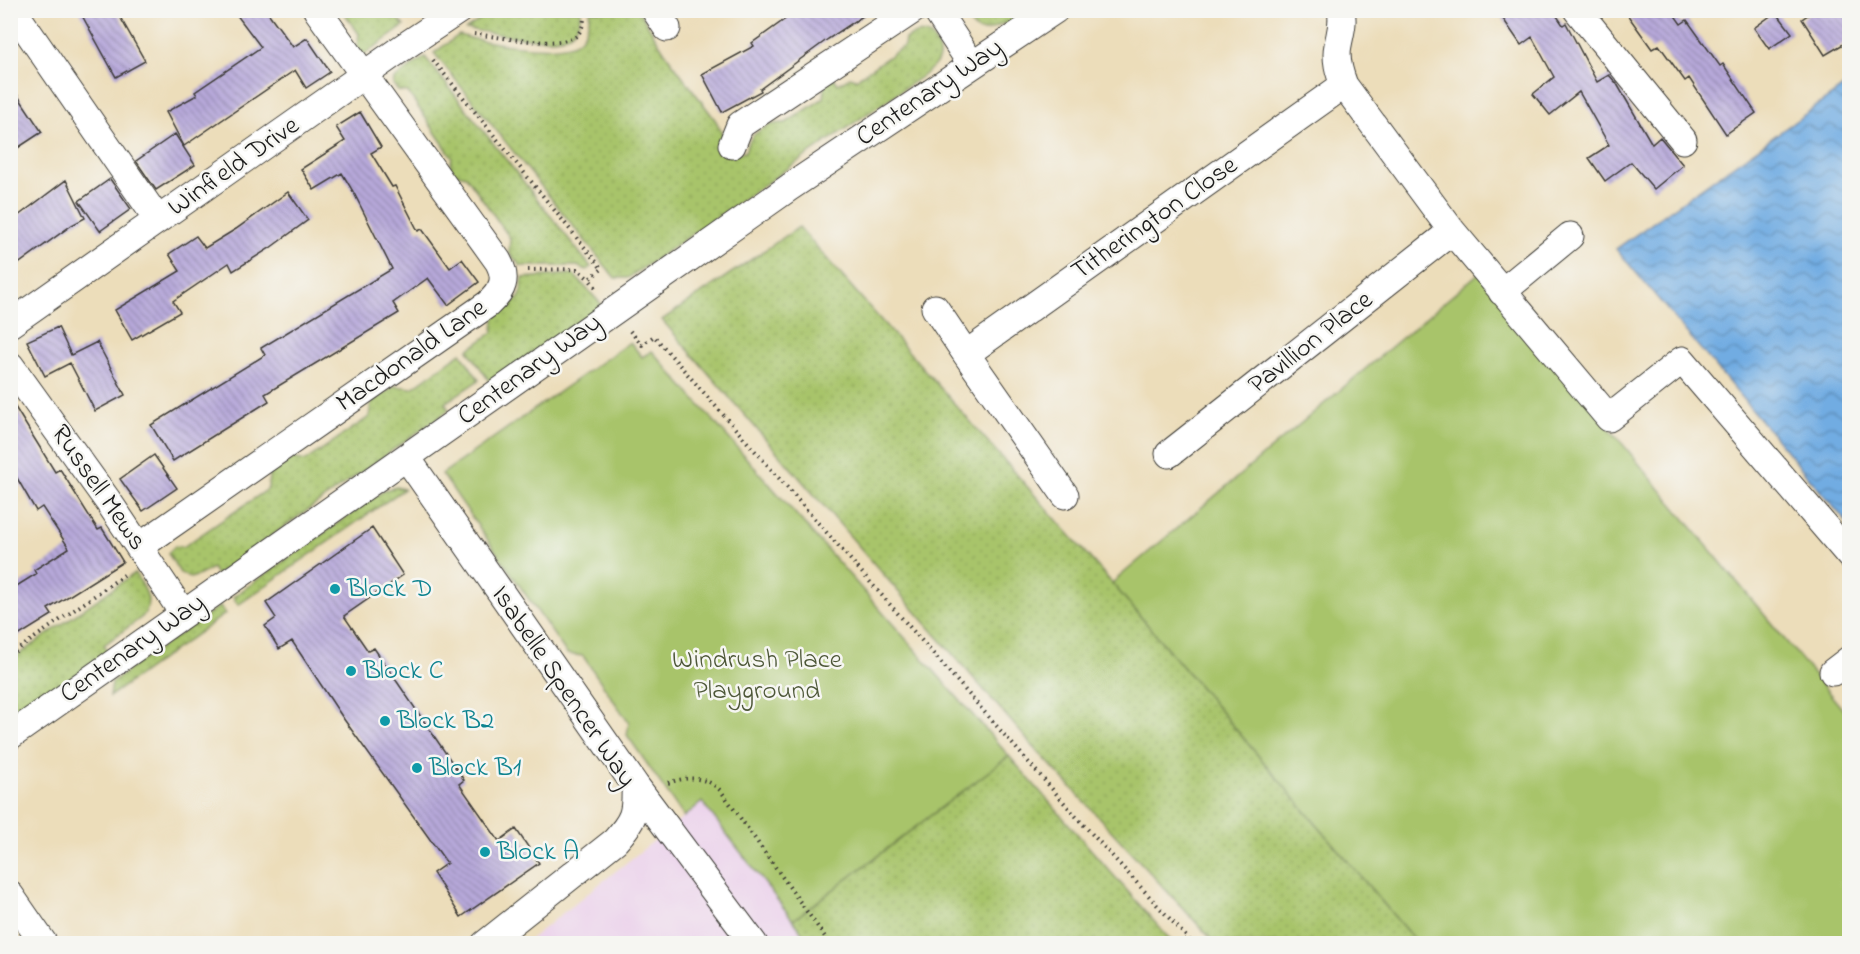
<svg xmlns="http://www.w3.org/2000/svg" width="1860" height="954" font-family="'Indie Flower',sans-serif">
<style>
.built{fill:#ebd1eb}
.grass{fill:url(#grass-dots);stroke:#627044;stroke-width:1.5}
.park{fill:#a8c46b;stroke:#627044;stroke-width:1.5}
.water{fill:url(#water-waves);stroke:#46647f;stroke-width:1.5}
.building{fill:url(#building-back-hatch)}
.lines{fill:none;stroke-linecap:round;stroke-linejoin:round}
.minor-casing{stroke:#3b3934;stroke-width:29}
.path{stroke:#3b3934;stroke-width:4;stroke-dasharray:1.5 4.5;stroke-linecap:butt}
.minor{stroke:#fff;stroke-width:27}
.culture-dot{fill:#0f9aa8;stroke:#f6f6f2;stroke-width:2}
.labels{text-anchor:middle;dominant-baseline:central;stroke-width:5;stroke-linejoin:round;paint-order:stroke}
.street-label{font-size:27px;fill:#1c1c1c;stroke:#f6f6f2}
.culture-label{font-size:27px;fill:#0d838f;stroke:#f6f6f2;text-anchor:start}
.park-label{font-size:27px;fill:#4d5738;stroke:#f6f6f2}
</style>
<defs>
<pattern id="grass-dots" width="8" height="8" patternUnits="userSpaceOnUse" patternTransform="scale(1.5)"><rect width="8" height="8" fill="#a8c46b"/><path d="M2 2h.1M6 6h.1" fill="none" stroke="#90a85c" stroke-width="1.8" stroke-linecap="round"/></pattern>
<pattern id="water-waves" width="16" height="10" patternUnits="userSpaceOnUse" patternTransform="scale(1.5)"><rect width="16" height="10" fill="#71ace2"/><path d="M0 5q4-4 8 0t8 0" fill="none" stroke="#5c8bb6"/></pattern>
<pattern id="building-back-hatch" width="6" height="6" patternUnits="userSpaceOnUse" patternTransform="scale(1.5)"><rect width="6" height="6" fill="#b7a9da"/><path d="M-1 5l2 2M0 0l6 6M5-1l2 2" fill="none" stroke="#9489b0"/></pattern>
</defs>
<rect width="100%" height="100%" fill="#f6f6f2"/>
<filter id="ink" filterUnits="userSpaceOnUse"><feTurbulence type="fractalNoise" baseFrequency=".0167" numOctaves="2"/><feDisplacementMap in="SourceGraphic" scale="12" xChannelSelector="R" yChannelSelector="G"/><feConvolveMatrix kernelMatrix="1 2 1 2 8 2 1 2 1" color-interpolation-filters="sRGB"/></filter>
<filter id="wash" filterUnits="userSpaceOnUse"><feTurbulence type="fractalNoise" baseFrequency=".008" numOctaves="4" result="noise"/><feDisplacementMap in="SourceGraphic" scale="24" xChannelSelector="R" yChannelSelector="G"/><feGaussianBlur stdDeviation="1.35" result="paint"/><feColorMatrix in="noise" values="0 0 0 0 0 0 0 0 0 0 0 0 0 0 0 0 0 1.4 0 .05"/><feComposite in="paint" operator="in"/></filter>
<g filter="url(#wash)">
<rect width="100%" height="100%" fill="#ecddba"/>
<!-- built -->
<path class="built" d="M702 802 810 943 524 944 684 817Z"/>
<!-- grass -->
<path class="grass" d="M343 11H391L404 26 362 56 357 48 359 34Z
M493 11 581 10V13C579 23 576 31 566 36 548 45 487 32 466 29Z
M590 11H639L666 54 716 121 732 154 745 152C749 133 767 122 786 123L824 98 825 86 834 78 838 84 850 77 856 79 904 46 905 39C914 34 922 31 931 36 946 56 939 64 921 77L637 272 628 278H615L434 53 459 35C483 42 560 56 579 40 587 33 589 21 590 11Z
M964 11H1035L1008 29 1004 23C983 35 973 36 964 11Z
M425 57 591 267 587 270 577 266H521L509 253 510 238 466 176 452 173 449 171 452 157 408 92 398 91 393 84 394 79Z
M799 227 1112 583 1417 943H1215L1030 743 662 320Z
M573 274 602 305 490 382 468 350 493 332 494 318 520 297 523 278Z
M461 353 479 380 445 403 449 410 216 575 212 568 200 575 190 578 180 573 168 553 175 546 183 547 268 489 269 474 293 458 305 461 369 417 371 403 395 386 412 388Z
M396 487 404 489 238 605 233 597 385 490Z
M135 573C144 587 155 602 142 617L104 645 108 653 11 721V660Z
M220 606 225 614 110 696 112 682Z
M1009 756 1173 943H810L793 920Z"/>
<!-- park -->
<path class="park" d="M1480 272 1849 717V943H1417L1112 583Z
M630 342 642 357 652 351 1009 756 793 920 702 802 684 817 627 735 629 723 583 656 567 654 442 474Z"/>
<!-- water -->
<path class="water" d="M1849 83V525L1616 249Z"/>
<g id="blocks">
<!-- building -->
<path class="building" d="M79 10H116L145 61 116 77Z
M233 10H266L293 47 307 38 330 72 306 88 295 70 184 146 166 112 197 95 195 92 261 47Z
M798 10H872L828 39 760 89 761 91 722 112 702 74 754 46 752 43Z
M1497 10H1553L1563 25 1566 23 1597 82 1609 75 1617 84 1652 144 1660 137 1683 165 1654 189 1631 162 1605 181 1589 158 1609 145 1579 92 1550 115 1533 94 1554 77 1532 37 1521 45Z
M1624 10H1671L1681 24 1687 20 1720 66 1723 64 1756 113 1726 134 1689 78 1685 81 1659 45 1652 49Z
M1815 10H1850V40L1825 55 1802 19Z
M1776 12 1792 33 1769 49 1754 28Z
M10 84 42 132 10 153Z
M360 112 381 147 371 153 392 187 395 186 418 231 422 229 450 268 462 259 479 282 448 305 428 278 393 303 399 313 265 394 269 401 173 461 151 425 265 355 261 348 392 269 354 193 342 173 314 190 301 169 345 141 336 127Z
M175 134 195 165 156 190 136 161Z
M110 179 131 209 100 231 79 201Z
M66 180 85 218 72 225 10 270V222Z
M288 192 308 220 270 248 233 271 229 263 173 301 180 312 132 340 115 310 180 271 169 254 196 236 205 248 236 229Z
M58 327 71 355 97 342 125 395 95 411 70 363 45 376 27 341Z
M10 399 55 472 60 469 98 530 102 528 123 562 48 609 52 615 10 641V590L36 574 34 570 69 548 42 507 36 511 10 466Z
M154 455 177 488 143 511 120 479Z
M372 528 403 575 344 616 368 651 374 648 464 780 459 784 499 841 516 829 539 863 461 917 433 873 447 863 343 718 292 641 279 649 265 626 276 618 266 603Z"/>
</g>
</g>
<g filter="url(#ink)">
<use href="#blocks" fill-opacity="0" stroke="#3b3934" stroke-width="1.5"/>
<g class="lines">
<!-- minor casing -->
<g class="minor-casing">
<path id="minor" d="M13 10 158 220
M655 10 667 28
M936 10 972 65
M1341 10C1344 24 1340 33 1338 45 1335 59 1339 72 1344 85L1452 231 1609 418 1682 360 1850 556
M1577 10 1683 140
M732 145 740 125 913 10
M1502 292 1570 236
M935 308 966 354 1344 85
M10 324 402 48 459 10
M966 354 1065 495
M10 365 108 501 183 613
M1169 454 1452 231
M407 458 635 785C636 813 634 820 615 841L485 944
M139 547 488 304C503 290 508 279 498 261L317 10
M1833 672 1850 659
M10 736 790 187 1055 10
M635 785 754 944
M10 895 44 944"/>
</g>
<!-- path -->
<path class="path" d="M474 34C495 36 559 49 576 36 583 30 585 19 584 10
M433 60 602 269 589 279 598 290
M528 270 577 269 589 279
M630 331 642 345 654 336 1081 822 1193 944
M10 655 124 575
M668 783C687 776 706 776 721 791L830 944"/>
<!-- minor -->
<use href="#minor" class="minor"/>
</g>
</g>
<!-- markers -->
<g class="culture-dot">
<circle cx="335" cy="589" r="6"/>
<circle cx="351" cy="671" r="6"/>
<circle cx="385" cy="721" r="6"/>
<circle cx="417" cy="768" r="6"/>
<circle cx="485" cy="852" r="6"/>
</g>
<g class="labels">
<!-- street labels -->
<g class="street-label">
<text transform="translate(930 93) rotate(-34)">Centenary Way</text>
<text transform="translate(234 167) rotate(-35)">Winfield Drive</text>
<text transform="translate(1155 219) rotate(-35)">Titherington Close</text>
<text transform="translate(1311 343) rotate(-38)">Pavillion Place</text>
<text transform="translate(412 356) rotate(-35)">Macdonald Lane</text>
<text transform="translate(530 370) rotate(-36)">Centenary Way</text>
<text transform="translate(98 488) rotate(55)">Russell Mews</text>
<text transform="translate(133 649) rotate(-35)">Centenary Way</text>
<text transform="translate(563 687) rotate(56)">Isabelle Spencer Way</text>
</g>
<!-- culture labels -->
<g class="culture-label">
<text x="347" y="589">Block D</text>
<text x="363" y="671">Block C</text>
<text x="397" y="721">Block B2</text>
<text x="429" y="768">Block B1</text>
<text x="497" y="852">Block A</text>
</g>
<!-- park labels -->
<g class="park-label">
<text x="757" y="660">Windrush Place<tspan x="757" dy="31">Playground</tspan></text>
</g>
</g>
<!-- margin -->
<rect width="1860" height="954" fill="none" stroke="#f6f6f2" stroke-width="36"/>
</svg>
